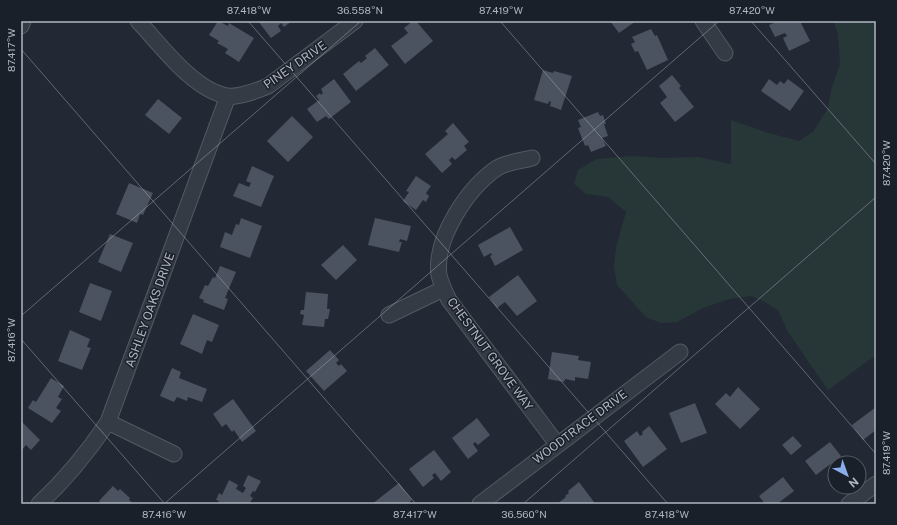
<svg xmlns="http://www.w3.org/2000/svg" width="897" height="525" font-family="'Public Sans',sans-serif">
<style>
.green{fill:#273737}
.building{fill:#4a535f}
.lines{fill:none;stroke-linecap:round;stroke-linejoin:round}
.minor-casing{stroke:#525962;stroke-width:17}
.minor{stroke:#353b45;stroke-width:15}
.ticks{fill:none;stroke:#afb6c1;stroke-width:1;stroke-opacity:0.45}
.labels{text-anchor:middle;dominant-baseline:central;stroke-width:3;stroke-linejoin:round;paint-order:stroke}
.street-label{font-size:12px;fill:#afb6c1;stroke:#1a2029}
.neatline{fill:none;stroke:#afb6c1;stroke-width:1.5}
.ticks-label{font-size:10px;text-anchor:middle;fill:#afb6c1}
</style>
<rect width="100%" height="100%" fill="#222934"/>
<!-- green -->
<path class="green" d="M833 21H876V355L828 390 788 332 778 310 765 302 751 296 729 299 703 308 677 322 661 323 646 317 617 285 614 267 616 247 626 212 608 197 586 194 574 184 578 170 597 159 631 156 663 158 698 157 731 164V120L768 133 799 141 813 132 828 108 831 90 840 64 838 33Z"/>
<!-- building -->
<path class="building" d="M218 21 228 26 229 23 254 38 239 62 225 53 228 49 217 43 219 41 209 35Z
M258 21H292L284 27 281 23 278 26 281 31 271 38Z
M413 21H416L433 41 405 64 391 46 408 33 404 28Z
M610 21H636L619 33Z
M778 21H800L810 41 789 51 783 38 787 36 785 33 775 37 769 25Z
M651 29 655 36 657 35 668 60 647 70 638 51 635 52 631 44 635 42 632 37Z
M375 48 389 65 356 91 343 74 359 61 361 63 367 58 365 56Z
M543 70 553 73 554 71 572 76 561 110 550 106 551 102 549 101 548 104 534 100Z
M672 75 681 86 679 88 694 107 675 122 660 103 667 97 659 86Z
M334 79 351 102 329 119 326 116 317 122 307 109 319 100 316 96 320 93 321 95 323 93 321 89Z
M769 79 777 85 780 81 784 84 788 79 804 91 790 111 761 91Z
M158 99 182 118 169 134 145 115Z
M598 112 600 116 603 115 606 124H604L608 136 602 138 606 146 591 152 588 145 585 146 578 128 581 127 578 120Z
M292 116 313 137 288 162 267 141Z
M453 123 469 142 464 146 467 150 455 160 452 157 449 160 452 164 442 173 425 154 448 134 445 131Z
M252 166 274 176 261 207 233 196 239 183 249 187 251 183 246 181Z
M416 176 431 186 426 193 429 196 426 202 423 200 416 210 403 201 409 192 406 191Z
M129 183 153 193 143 215 140 214 137 223 116 214Z
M241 218 262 226 250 258 220 247 225 232 232 235 236 224 239 225Z
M375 218 411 226 407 241 400 239 399 242H402L399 252 368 245Z
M510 227 523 250 495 266 490 256 492 255 491 253 484 257 478 245Z
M110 234 133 243 121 272 98 262Z
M343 245 357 260 336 280 321 265Z
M220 266 236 272 225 298 228 299 224 310 203 302 204 300 199 298 205 285 208 286 213 277 215 278Z
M518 275 537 301 517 316 505 302 497 308 489 297Z
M90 283 112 291 101 321 79 312Z
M306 292 328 294 327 309H330L328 319H325L324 327 302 325 304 315 300 314 301 310H304Z
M193 314 219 325 212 342 207 340 202 354 180 344Z
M70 330 90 339 87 347 91 348 82 370 58 361Z
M330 350 339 360 336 363 339 366 341 364 347 371 324 391 306 371Z
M552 352 579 356 578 360 591 362 588 379 575 377V381L565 379 564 382 548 379Z
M172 368 181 372 179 378 207 389 202 402 188 397 187 401 177 397 174 402 160 396Z
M51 378 64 386 58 397 62 399 56 408 61 411 52 423 28 408 33 400 36 402Z
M738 387 760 409 740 429 715 404 726 393 730 397Z
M233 399 256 431 242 442 234 430 232 432 226 424 222 427 213 414Z
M695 403 707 433 681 443 669 413Z
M876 407V430L863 440 852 425Z
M477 418 490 435 478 445 475 442 473 444 478 451 468 459 452 438Z
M21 421 40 440 31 450 26 445 21 451Z
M649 426 667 449 643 467 624 441 637 431 640 436 643 434 642 432Z
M793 436 802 446 791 455 782 445Z
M830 442 841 456 816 475 805 461Z
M434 450 451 472 441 481 435 473 432 475 434 478 423 487 409 469Z
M248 475 261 481 255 492 253 491 250 496 253 498 249 504 218 503 219 501 216 500 219 493 222 495 229 480 238 485 236 489 243 493 246 488 243 486Z
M783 477 794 491 777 504H765L759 496Z
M579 482 594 502 591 504H557L566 497 565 496 569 493 568 491Z
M399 483 412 500 407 504H372Z
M113 486 118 491 120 489 130 498 129 500 134 504H102L99 501Z"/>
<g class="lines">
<!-- minor casing -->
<g class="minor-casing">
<path id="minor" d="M138 21C161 45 193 90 227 96 237 98 259 90 268 86L355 21
M703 21 725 53
M21 26 23 21
M532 158C521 161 507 162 497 168 468 188 434 238 439 275 441 284 445 292 449 300L557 444
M389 315 443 289
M108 422 174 454
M39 504C66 479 88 452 108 422L228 96
M480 504 680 352
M849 504 876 484"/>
</g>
<!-- minor -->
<use href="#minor" class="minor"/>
</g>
<!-- ticks -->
<path class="ticks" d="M248 21 668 504M500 21 876 454M751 21 876 164M21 49 416 504M21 316 361 21M21 339 165 504M164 504 719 21M523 504 876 197"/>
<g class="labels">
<!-- street labels -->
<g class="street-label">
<text transform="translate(295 65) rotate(-35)">PINEY DRIVE</text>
<text transform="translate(150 310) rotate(-70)">ASHLEY OAKS DRIVE</text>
<text transform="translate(490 354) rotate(54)">CHESTNUT GROVE WAY</text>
<text transform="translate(580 427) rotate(-37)">WOODTRACE DRIVE</text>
</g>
</g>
<!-- border -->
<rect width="897" height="525" fill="none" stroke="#1a2029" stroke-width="44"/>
<!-- north arrow -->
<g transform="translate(847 475) rotate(139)"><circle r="19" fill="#1a2029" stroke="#565c66"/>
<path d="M0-3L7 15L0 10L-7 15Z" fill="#8baeeb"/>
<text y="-6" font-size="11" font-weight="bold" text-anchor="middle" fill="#afb6c1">N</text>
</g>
<rect x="22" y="22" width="853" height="481" class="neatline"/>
<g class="ticks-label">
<text x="249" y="14">87.418°W</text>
<text x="360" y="14">36.558°N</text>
<text x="501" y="14">87.419°W</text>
<text x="752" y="14">87.420°W</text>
<text transform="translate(11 50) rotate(-90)" y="4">87.417°W</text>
<text transform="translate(886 163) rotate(-90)" y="4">87.420°W</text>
<text transform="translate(11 340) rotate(-90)" y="4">87.416°W</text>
<text transform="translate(886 453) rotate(-90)" y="4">87.419°W</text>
<text x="164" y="518">87.416°W</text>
<text x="415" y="518">87.417°W</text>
<text x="524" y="518">36.560°N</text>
<text x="667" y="518">87.418°W</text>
</g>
</svg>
